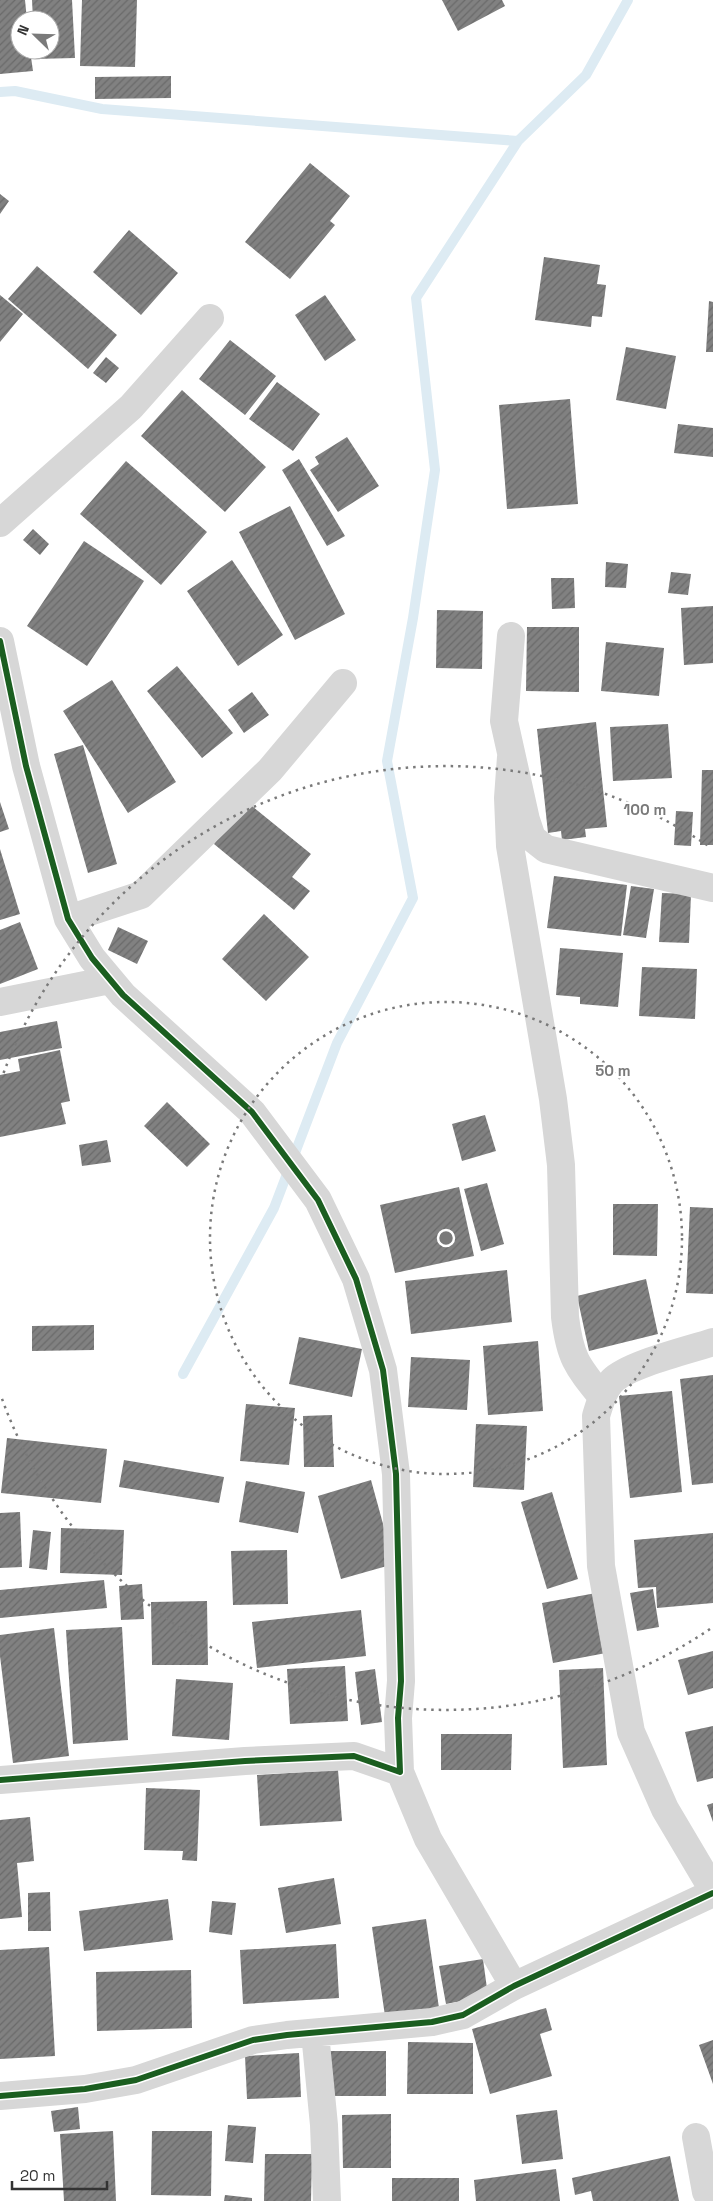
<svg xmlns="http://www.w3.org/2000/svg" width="713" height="2201" font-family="'Space Grotesk',sans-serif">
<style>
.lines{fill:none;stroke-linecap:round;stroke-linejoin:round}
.stream{stroke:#ddebf3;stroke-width:10}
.building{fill:url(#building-hatch)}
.minor{stroke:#d7d7d7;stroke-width:28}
.cycleway-casing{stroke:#fff;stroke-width:9}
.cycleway{stroke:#1b5e20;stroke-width:6}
.ring{fill:none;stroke:#7a7a7a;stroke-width:2.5;stroke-dasharray:2.5 5}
.centre{fill:#7a7a7a;stroke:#fff;stroke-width:2.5}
.ring-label{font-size:15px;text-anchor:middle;font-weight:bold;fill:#7a7a7a;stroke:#fff;stroke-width:5;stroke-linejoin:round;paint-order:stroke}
</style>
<defs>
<pattern id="building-hatch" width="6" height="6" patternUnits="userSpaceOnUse" patternTransform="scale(1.25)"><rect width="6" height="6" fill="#818181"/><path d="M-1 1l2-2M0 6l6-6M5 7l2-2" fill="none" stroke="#6a6a6a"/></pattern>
</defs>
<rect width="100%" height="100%" fill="#fff"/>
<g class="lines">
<!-- stream -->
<path class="stream" d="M0 92 15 91 102 109 518 141
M183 1374 274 1208 337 1043 413 898 387 761 413 618 435 470 416 298 518 141 586 75 628 0"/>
</g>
<!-- building -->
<path class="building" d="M0 0H25L27 20H20V50H30L33 71 0 74Z
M32 0H72L75 58 34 59V50H50V20H33Z
M82 0H137L135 67 80 66Z
M442 0H502L505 6 458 31Z
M171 76V98L95 99V77Z
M310 163 350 196 330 221 335 225 290 279 245 242Z
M0 194 9 201 0 214Z
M129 230 178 273 141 315 93 272Z
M544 257 600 265 597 284 606 285 602 317 592 316 591 327 535 320Z
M37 266 117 335 88 369 8 299Z
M0 295 23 314 0 342Z
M325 295 356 340 325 361 295 315Z
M709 301 713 302V352H706Z
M230 340 276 376 245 415 199 379Z
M626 347 676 356 666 409 616 400Z
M106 357 119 368 106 383 93 373Z
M277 382 320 414 293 451 249 419Z
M182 390 266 467 225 512 141 436Z
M570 399 578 504 507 509 499 405Z
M678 424 713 428V457L674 453Z
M347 437 379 486 338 512 310 470 319 464 315 457Z
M299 459 345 536 327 546 282 470Z
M126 461 207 532 161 585 80 514Z
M290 506 345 614 295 640 239 532Z
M33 529 49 544 40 555 23 540Z
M84 541 144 581 87 666 27 626Z
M232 560 283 635 238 666 187 591Z
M606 562 628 564 626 588 605 587Z
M671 572 691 574 688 595 668 593Z
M551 578H574L575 608 552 609Z
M713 606V663L684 665 681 608Z
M437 610 483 611 482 669 436 668Z
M527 627H579V692L526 691Z
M606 642 664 648 659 696 601 691Z
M177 666 233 733 202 758 147 691Z
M112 680 176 782 128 813 63 711Z
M252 692 269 715 244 733 228 710Z
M596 722 607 827 585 829 586 837 562 840 561 831 548 833 537 729Z
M668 724 672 778 613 781 610 727Z
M83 745 117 864 88 873 54 754Z
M702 770H713V845H700Z
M0 802 9 829 0 832Z
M247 802 311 854 292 877 310 891 294 910 214 844Z
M676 811 693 812 691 846 674 845Z
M0 849 20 914 0 920Z
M554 876 627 885 621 936 547 928Z
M631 886 654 889 646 938 623 935Z
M662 893 691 894 689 943 659 942Z
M264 914 309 957 266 1001 222 959Z
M20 922 38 969 0 984V930Z
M118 927 148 941 137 964 108 950Z
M560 948 623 953 618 1007 580 1004V997L556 995Z
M642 967 697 969 695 1019 639 1016Z
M57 1021 62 1048 0 1060V1032Z
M60 1050 70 1101 61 1103 66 1124 0 1137V1075L20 1071 18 1059Z
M167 1102 210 1144 187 1167 144 1126Z
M485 1115 496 1151 462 1161 452 1124Z
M107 1140 111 1162 82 1166 79 1145Z
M487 1183 504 1244 481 1251 464 1189Z
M459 1187 474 1256 395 1273 380 1205Z
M613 1204H658L657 1256 613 1255Z
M690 1207 713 1208V1294L686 1293Z
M507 1270 512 1322 411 1334 405 1281Z
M646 1279 658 1334 589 1351 577 1296Z
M94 1325V1350L32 1351V1326Z
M299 1337 362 1349 352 1397 289 1384Z
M538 1341 543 1411 488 1415 483 1346Z
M411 1357 470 1360 467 1410 408 1407Z
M713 1375V1483L692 1485 680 1379Z
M672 1391 682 1492 630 1498 619 1396Z
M246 1404 295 1408 289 1465 240 1461Z
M332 1415 334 1467H304L303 1416Z
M476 1424 527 1426 524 1490 473 1487Z
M7 1438 107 1449 101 1503 1 1493Z
M124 1460 224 1477 219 1503 119 1487Z
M371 1480 394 1564 341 1579 318 1496Z
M246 1481 305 1492 298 1533 239 1522Z
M552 1492 578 1579 547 1589 521 1502Z
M20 1512 22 1567 0 1568V1513Z
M61 1528 124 1530 122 1575 60 1573Z
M33 1530 51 1532 47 1570 29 1568Z
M713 1533V1603L657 1608 656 1587 638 1588 634 1540Z
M287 1550 288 1604 233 1605 231 1551Z
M104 1580 107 1608 0 1618V1590Z
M142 1584 144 1619 121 1620 119 1586Z
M653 1589 659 1627 637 1631 630 1593Z
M596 1593 606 1653 553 1663 542 1603Z
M207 1601 208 1665H152L151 1602Z
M361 1610 366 1656 257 1668 252 1622Z
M122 1627 128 1740 73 1744 66 1630Z
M54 1628 69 1756 13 1763 0 1656V1635Z
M713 1651V1688L688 1695 678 1660Z
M345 1666 348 1721 290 1724 287 1669Z
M603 1668 607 1765 563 1768 559 1670Z
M375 1669 382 1722 361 1725 355 1672Z
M176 1679 233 1683 229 1740 172 1736Z
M713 1726V1778L697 1782 685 1732Z
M441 1734H512L511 1770H441Z
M338 1770 342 1821 260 1826 257 1775Z
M146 1788 200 1790 197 1861 182 1860 183 1851 144 1850Z
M713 1803V1822L707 1805Z
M30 1817 34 1861 17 1863 22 1917 0 1919V1820Z
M334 1878 341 1924 286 1933 278 1888Z
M50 1892 51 1931H28V1893Z
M168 1899 173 1940 84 1951 79 1911Z
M212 1901 236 1903 232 1935 209 1932Z
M426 1919 439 2008 385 2016 372 1927Z
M336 1944 339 1998 243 2004 240 1950Z
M49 1947 55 2056 0 2059V1950Z
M483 1959 488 1996 446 2004 439 1966Z
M191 1970 192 2028 97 2031 96 1972Z
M546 2008 552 2030 540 2034 552 2076 490 2094 472 2029Z
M713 2040V2084L699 2045Z
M408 2042 473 2043V2094H407Z
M329 2051H386V2096H328Z
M299 2053 301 2097 247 2099 245 2056Z
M78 2107 80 2129 54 2132 51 2111Z
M557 2110 563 2159 522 2164 516 2115Z
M391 2114V2168H343L342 2115Z
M228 2125 256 2127 253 2163 225 2161Z
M113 2131 116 2201H64L60 2134Z
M152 2131H212L211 2196 151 2195Z
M265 2154H312L311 2201H264Z
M670 2156 679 2201H593L591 2191 575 2195 572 2178Z
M556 2169 560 2201H476L474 2180Z
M392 2178H459V2201H392Z
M225 2195 252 2198V2201H224Z"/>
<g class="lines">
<!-- minor -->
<path class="minor" d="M0 523 131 407 210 318
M511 636 504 721 526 820 532 838 546 849 713 888
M0 641 26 766 68 919 92 958 123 995 252 1112 318 1200 356 1279 383 1370 396 1474 401 1681 398 1718 400 1772 354 1756 245 1761 0 1780
M511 757 508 798 510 846 553 1099 561 1165 565 1317C570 1358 577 1366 602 1397
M68 919 141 895 270 770 343 683
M0 1002 110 980
M713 1342C689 1350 629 1364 612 1381 603 1391 600 1403 596 1416L601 1566 631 1732 665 1809 713 1890
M400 1772 428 1839 514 1986
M315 2033 324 2125 327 2201
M0 2096 85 2089 136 2080 253 2040 287 2035 432 2022 463 2015 514 1986 713 1893
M696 2137 706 2192 712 2201"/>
<!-- cycleway casing -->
<g class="cycleway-casing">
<path id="cycleway" d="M0 641 26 766 68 919 92 958 123 995 252 1112 318 1200 356 1279 383 1370 396 1474 401 1681 398 1718 400 1772 354 1756 245 1761 0 1780
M0 2096 85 2089 136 2080 253 2040 287 2035 432 2022 463 2015 514 1986 713 1893"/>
</g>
<!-- cycleway -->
<use href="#cycleway" class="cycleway"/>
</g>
<!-- distance rings -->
<g class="ring">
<circle cx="446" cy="1238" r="236"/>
<path d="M710 1629A472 472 0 0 1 1 1396M1 1080A472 472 0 0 1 710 847"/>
</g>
<circle cx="446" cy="1238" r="8" class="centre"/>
<g class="ring-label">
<text x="645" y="815">100 m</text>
<text x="613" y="1076">50 m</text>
</g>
<!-- north arrow -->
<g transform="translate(35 35) rotate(293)"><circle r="24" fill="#ffffff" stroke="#adadad"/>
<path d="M0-4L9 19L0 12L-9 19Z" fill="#7a7a7a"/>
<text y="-8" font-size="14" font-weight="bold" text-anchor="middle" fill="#333333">N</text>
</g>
<!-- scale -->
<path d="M12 2181v8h95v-8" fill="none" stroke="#333333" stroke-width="2.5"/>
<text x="20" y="2181" font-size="15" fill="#333333" stroke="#ffffff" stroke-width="4" paint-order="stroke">20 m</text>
</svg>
